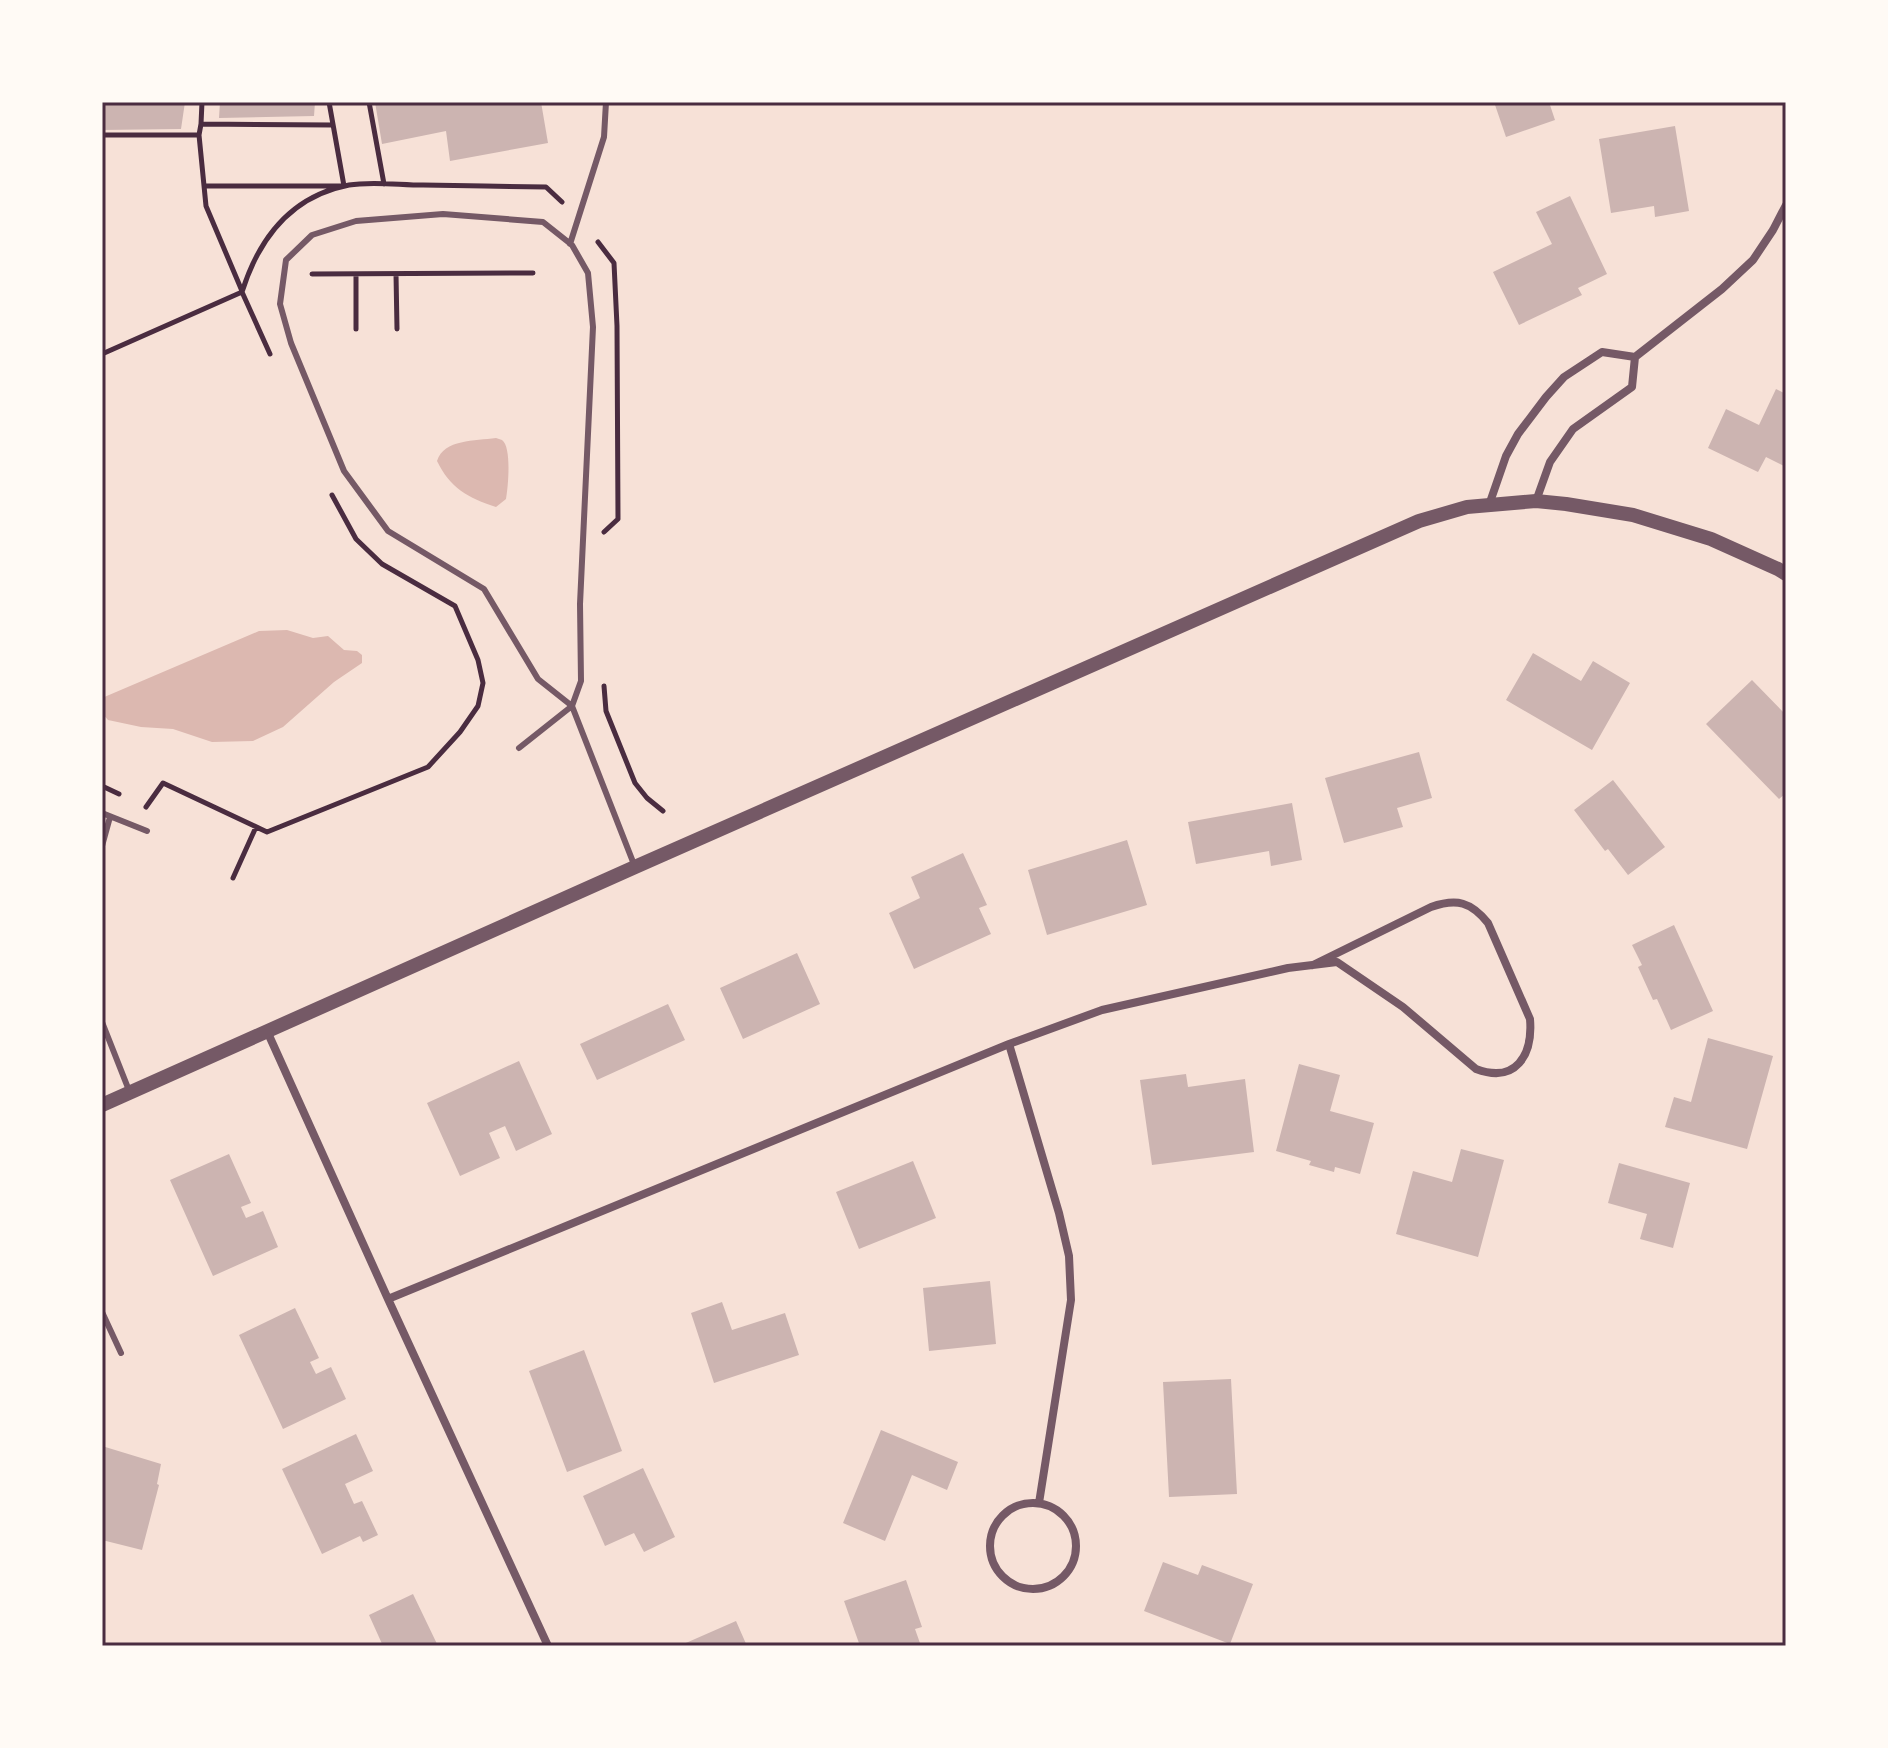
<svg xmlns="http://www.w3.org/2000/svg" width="1888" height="1748" font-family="'Golos Text',sans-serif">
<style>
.water{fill:#dcb8b0}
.building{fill:#ccb4b1}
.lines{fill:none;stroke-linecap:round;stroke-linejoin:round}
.path{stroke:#4a2c40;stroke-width:5}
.service{stroke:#755966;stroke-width:6}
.minor{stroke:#755966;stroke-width:8}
.tertiary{stroke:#755966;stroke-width:14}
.neatline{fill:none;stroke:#4a2c40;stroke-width:3}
</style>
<rect width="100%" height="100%" fill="#f7e1d7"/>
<!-- water -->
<path class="water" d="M496 438C498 439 500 439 502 440 512 447 508 488 506 499L496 507C468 498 450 488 437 461 444 439 475 441 496 438Z
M287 630 313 638 328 636 344 650 357 651 362 655V663L334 682 283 727 253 741 212 742 173 729 141 727 108 720 102 713V698L259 631Z"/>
<!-- building -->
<path class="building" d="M102 102H185L181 129 102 130Z
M220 102H315L314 116 219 118Z
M375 102H541L548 143 450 161 446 131 382 144Z
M1494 102H1549L1555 120 1506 137Z
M1675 126 1689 211 1655 217 1654 206 1611 213 1599 139Z
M1570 196 1607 274 1578 288 1582 295 1519 325 1493 272 1552 244 1536 212Z
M1776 389 1786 394V467L1766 457 1758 472 1708 448 1726 409 1759 425Z
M1533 653 1581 681 1593 661 1630 683 1592 750 1506 700Z
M1752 680 1786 715V793L1779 799 1706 724Z
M1419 752 1432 798 1397 808 1403 827 1344 843 1325 778Z
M1613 780 1665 847 1628 875 1608 849 1605 851 1574 810Z
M1292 803 1302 860 1271 866 1269 851 1196 864 1188 822Z
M1127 840 1147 905 1047 935 1028 870Z
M963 853 987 905 979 908 991 934 914 969 889 913 920 898 911 877Z
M1674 925 1713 1011 1671 1030 1657 999 1653 1000 1638 967 1642 965 1632 945Z
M797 953 820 1004 743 1039 720 988Z
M668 1004 685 1040 597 1080 580 1044Z
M1708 1038 1773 1056 1747 1149 1665 1127 1674 1097 1691 1102Z
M519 1061 552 1134 516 1151 505 1126 489 1133 500 1158 460 1176 427 1103Z
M1299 1064 1340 1075 1330 1111 1374 1123 1360 1174 1335 1167 1334 1172 1309 1165 1311 1161 1276 1151Z
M1186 1074 1188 1087 1245 1079 1254 1152 1152 1165 1140 1080Z
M1461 1149 1504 1160 1478 1257 1396 1234 1413 1171 1452 1182Z
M229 1154 251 1203 241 1207 246 1218 263 1211 278 1247 213 1276 170 1180Z
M913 1161 936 1218 859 1249 836 1192Z
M1619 1163 1690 1183 1673 1248 1640 1239 1647 1214 1608 1203Z
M990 1281 996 1344 929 1351 923 1288Z
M722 1302 732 1330 785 1313 799 1355 714 1383 691 1313Z
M295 1308 319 1358 310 1362 316 1374 331 1367 346 1399 283 1429 239 1335Z
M584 1350 622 1451 567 1472 529 1371Z
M1231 1379 1237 1494 1169 1497 1163 1382Z
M881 1430 958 1462 947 1490 912 1475 885 1541 843 1523Z
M356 1434 373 1471 345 1484 354 1504 362 1501 378 1535 363 1542 360 1536 322 1554 282 1469Z
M102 1446 161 1464 157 1484 159 1485 142 1550 102 1540Z
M643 1468 675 1537 644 1552 634 1533 605 1546 583 1496Z
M1163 1562 1198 1575 1202 1565 1253 1584 1230 1644 1144 1611Z
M906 1580 922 1627 915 1629 921 1646H860L844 1601Z
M413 1594 438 1646H383L369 1615Z
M736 1621 747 1646H679Z"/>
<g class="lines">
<!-- path -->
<path class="path" d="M202 102 201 124 333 125
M369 102 384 184
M102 135H199L201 124
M199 135 206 206 242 291
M204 186H344L329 102
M598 242 614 263 617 326 618 519 604 532
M312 274 533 273
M356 274V329
M396 274 397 329
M242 292C259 238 292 196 349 185 371 181 400 185 423 185 464 186 505 186 546 187L562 202
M102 354 242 292 270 354
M604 686 606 711 635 783 647 798 663 811
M102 786 119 794
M146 807 163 783 267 832 428 767 460 732 478 706 483 683 478 660 455 606 382 564 356 539 332 495
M233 878 256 827"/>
<!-- service -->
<path class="service" d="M443 214 543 222 572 245 588 273 593 327 580 604 581 681 572 706 538 679 484 589 388 531 344 471 291 343 280 304 286 260 312 235 356 221Z
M570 244 604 137 606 102
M519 748 572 706 635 867
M102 813 147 831
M102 846 110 817
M102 1022 130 1093
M102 1312 121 1353"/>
<!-- minor -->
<path class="minor" d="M1536 501 1550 462 1573 429 1632 387 1635 357 1722 289 1753 260 1773 230 1786 205
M1489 505 1506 456 1518 434 1546 397 1564 377 1602 352 1635 357
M267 1031 388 1299 548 1646
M1009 1044 1059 1213 1069 1256 1071 1300 1039 1503
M388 1299 1009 1044 1102 1010 1288 968 1337 962 1403 1007 1476 1069C1516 1084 1533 1055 1530 1019L1488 923C1471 902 1457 898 1431 907L1313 965
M990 1546a43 43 0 1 1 86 0a43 43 0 1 1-86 0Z"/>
<!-- tertiary -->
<path class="tertiary" d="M102 1105 635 867 1419 521 1467 507 1536 501 1566 504 1633 515 1711 539 1778 569 1786 574"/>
</g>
<!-- border -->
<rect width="1888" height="1748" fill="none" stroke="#fffaf5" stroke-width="208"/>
<rect x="104" y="104" width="1680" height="1540" class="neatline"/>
</svg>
